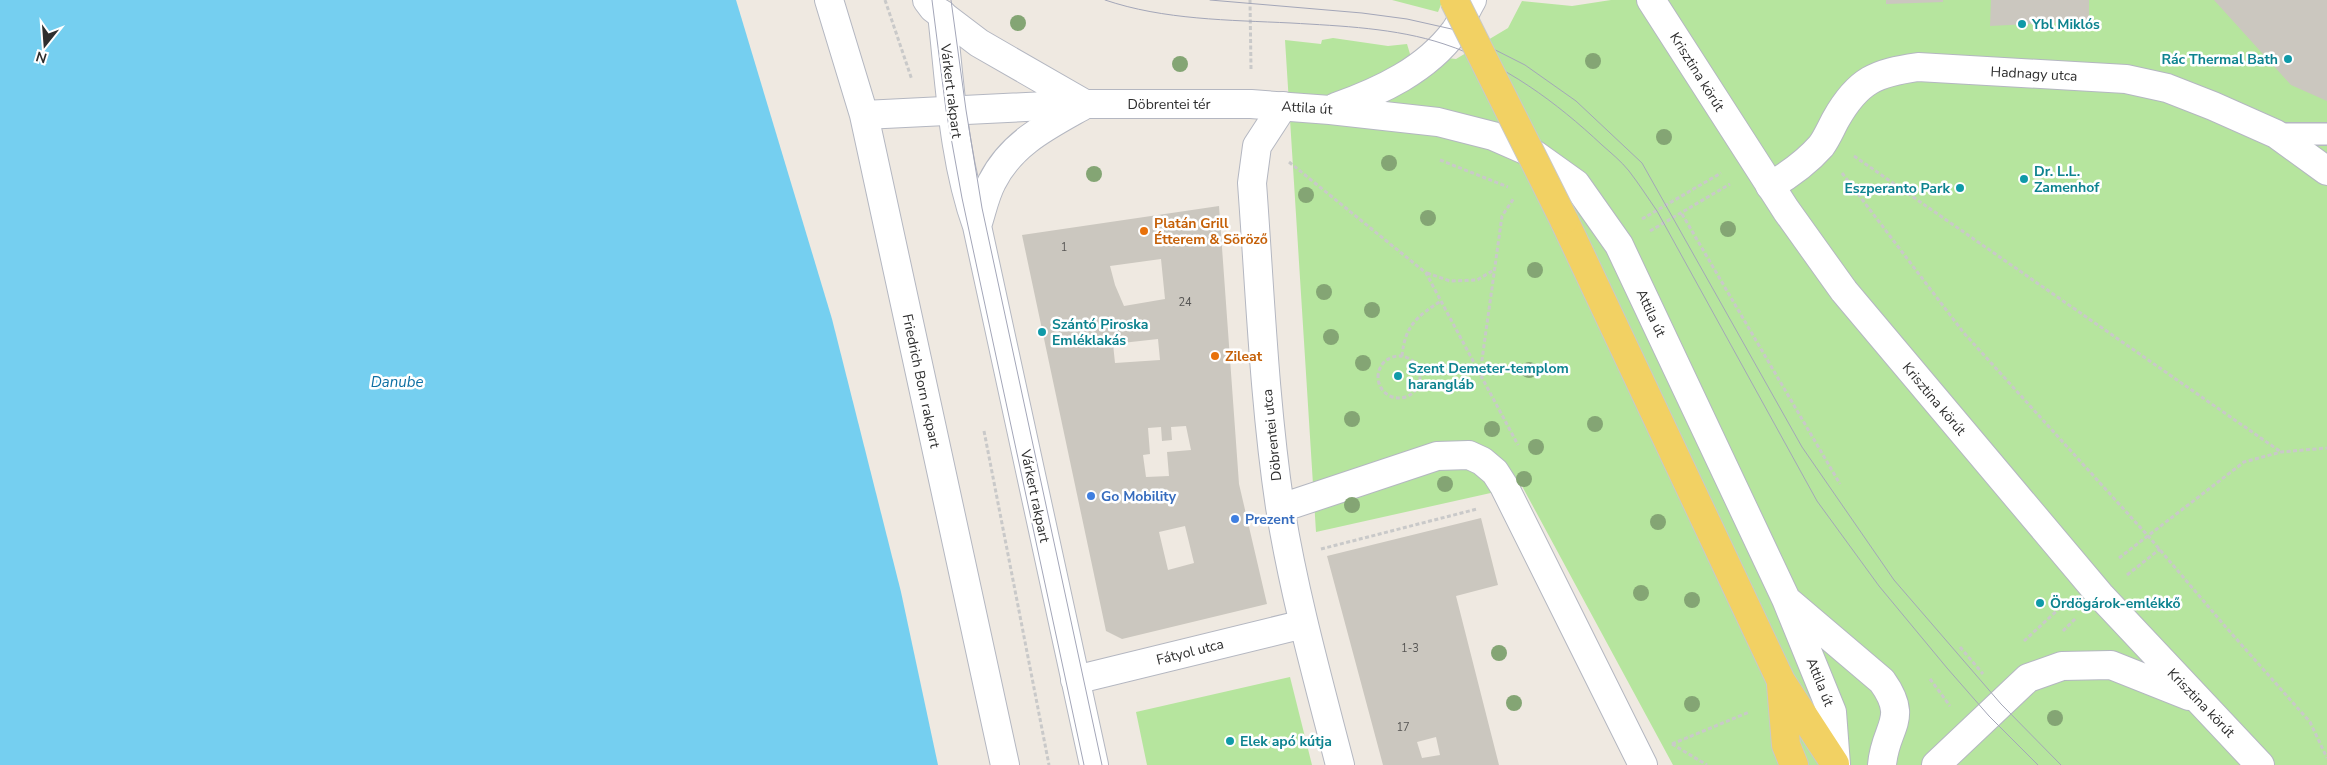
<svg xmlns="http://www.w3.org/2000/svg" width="2327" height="765" font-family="'Nunito Sans',sans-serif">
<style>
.green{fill:#b6e59e}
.water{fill:#75cff0}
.building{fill:#cbc7bf;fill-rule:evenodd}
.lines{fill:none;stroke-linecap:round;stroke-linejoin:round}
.lane-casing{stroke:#b4b7c1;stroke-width:24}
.street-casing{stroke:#b4b7c1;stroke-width:30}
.secondary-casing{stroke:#b4b7c1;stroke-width:30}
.primary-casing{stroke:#c9c9c9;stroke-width:30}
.path{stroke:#c9c9c9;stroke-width:3;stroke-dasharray:4 2.5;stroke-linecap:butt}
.lane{stroke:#fff;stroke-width:21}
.street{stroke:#fff;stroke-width:28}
.secondary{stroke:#fff;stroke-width:28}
.primary{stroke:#f2d163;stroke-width:28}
.tram{stroke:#a3a6b8;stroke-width:1}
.primary-bridge-casing{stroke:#c9c9c9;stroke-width:30;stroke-linecap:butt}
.primary-bridge{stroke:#f2d163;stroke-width:28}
.tree{fill:#84a574}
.culture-dot{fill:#0f9aa8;stroke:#fff;stroke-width:2}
.food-dot{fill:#e8710a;stroke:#fff;stroke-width:2}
.shop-dot{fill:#3f7fe0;stroke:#fff;stroke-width:2}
.labels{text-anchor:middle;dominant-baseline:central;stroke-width:5;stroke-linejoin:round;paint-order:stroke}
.number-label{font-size:11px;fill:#555452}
.culture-label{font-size:14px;font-weight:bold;fill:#0d838f;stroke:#fff;text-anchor:start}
.street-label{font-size:14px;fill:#2e2e2e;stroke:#fff}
.food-label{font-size:14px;font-weight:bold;fill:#c56008;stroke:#fff;text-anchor:start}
.shop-label{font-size:14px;font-weight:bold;fill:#366cbe;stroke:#fff;text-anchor:start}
.water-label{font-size:15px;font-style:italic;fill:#0d6fa3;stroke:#fff}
</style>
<rect width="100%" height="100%" fill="#efe9e1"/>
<!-- green -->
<path class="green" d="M1392 0H1443L1438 12Z
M1611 0H2327V765H1673L1522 486 1316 532 1285 40 1321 44 1322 40 1333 38 1388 46 1407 44 1410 54 1456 59 1508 28 1522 1 1572 6Z
M1290 677 1312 765H1147L1136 712Z"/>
<!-- water -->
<path class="water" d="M0 0H736L832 319 901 592 938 765H0Z"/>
<!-- building -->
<path class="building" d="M1886 0H1943V2L1886 4Z
M1991 0H2089V21L1990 26Z
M2214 0H2327V101L2291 85Z
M1219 206 1239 484 1267 604 1122 639 1106 631 1022 235ZM1161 259 1165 299 1124 306 1115 285 1110 266ZM1158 339 1160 360 1115 363 1113 344ZM1186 426 1191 450 1167 452 1169 476 1146 477 1143 455 1150 454 1148 428 1161 427 1162 441 1172 440 1171 427ZM1185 526 1194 563 1168 570 1159 532Z
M1481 518 1498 585 1456 596 1499 765H1383L1327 556ZM1436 737 1440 755 1422 758 1417 742Z"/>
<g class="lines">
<!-- lane casing -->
<g class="lane-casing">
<path id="lane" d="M2276 134H2327"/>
</g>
<!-- street casing -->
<g class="street-casing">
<path id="street" d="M942 14C950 84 953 159 977 226L1094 765
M1283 106 1257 146 1252 183C1260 291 1264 400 1280 507 1294 594 1318 680 1340 765
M1770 186C1789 175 1806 163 1821 146 1827 138 1831 128 1836 119 1858 80 1876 73 1918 67L2126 79 2167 88 2213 106 2276 134 2327 171
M977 226C982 211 985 195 992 182 1012 142 1049 125 1086 104
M1281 508 1437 456 1469 455 1482 461 1495 472 1504 486 1643 765
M1075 680 1304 624"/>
</g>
<!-- secondary casing -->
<g class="secondary-casing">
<path id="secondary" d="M829 0 864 115 1005 765
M927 0 933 8 979 43 1085 104
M1651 0 1786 210 1844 291 2100 595 2260 765
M1336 107C1381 91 1426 70 1455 31 1462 21 1466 10 1472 0
M864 115 1086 104H1251L1330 110 1438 122 1493 136 1534 154 1576 184 1619 245 1786 599 1832 712 1836 765
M1789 602 1882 681C1910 720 1885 726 1882 765
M1936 765 2028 678 2062 666 2111 665 2189 696"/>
</g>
<!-- primary casing -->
<g class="primary-casing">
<path id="primary" d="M1564 220 1781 681 1835 764
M1781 685 1786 745 1794 765"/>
</g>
<!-- path -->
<path class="path" d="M885 0 912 80
M1250 0 1251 69
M1854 156 2281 452
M1440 160 1508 187
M1289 162 1426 273 1518 445
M1842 173 1963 332 2149 537 2224 625 2310 722 2327 758
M1682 214 1840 484
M1642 219 1721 173
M1650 231 1730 184
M1427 273 1450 281 1477 280 1494 270
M1402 356C1405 326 1416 317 1441 301
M1378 377a21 21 0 1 1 42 0a21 21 0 1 1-42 0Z
M1480 374 1502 216 1514 198
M984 431 1049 765
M1321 549 1477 509
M2119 558 2244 462 2281 452 2327 448
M2127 575 2160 549
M2063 631 2076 618
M2024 641 2062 606
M1960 647 1983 674
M1930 679 1950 706
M1672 744 1749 712
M1672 744 1707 765"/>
<!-- lane -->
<use href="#lane" class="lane"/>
<!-- street -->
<use href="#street" class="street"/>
<!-- secondary -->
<use href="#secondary" class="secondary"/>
<!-- primary -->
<use href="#primary" class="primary"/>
<!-- tram -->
<path class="tram" d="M932 0 946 110 962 198 1084 765
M951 0 966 110 982 208 1102 765
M1105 0C1164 20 1229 20 1291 23 1341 26 1396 28 1444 44 1505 64 1556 102 1602 145 1611 153 1621 161 1629 171 1639 184 1648 198 1657 211L1817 501 1879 586 1947 668 1989 716 2038 765
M1210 0 1362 13 1407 19 1456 30 1525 65 1576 101 1642 163 1802 447 1894 580 2001 704 2061 765"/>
<!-- primary-bridge casing -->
<g class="primary-bridge-casing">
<path id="primary-bridge" d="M1454 0 1564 220"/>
</g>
<!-- primary-bridge -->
<use href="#primary-bridge" class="primary-bridge"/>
</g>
<!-- trees -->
<g class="tree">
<circle cx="1018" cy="23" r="8"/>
<circle cx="1593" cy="61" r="8"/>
<circle cx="1180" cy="64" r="8"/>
<circle cx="1664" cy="137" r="8"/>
<circle cx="1389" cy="163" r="8"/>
<circle cx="1094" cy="174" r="8"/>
<circle cx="1306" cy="195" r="8"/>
<circle cx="1428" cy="218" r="8"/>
<circle cx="1728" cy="229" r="8"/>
<circle cx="1535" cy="270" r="8"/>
<circle cx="1324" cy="292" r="8"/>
<circle cx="1372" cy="310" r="8"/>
<circle cx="1331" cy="337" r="8"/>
<circle cx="1363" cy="363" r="8"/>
<circle cx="1529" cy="370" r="8"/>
<circle cx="1352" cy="419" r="8"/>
<circle cx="1595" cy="424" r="8"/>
<circle cx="1492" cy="429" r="8"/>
<circle cx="1536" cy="447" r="8"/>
<circle cx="1524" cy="479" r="8"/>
<circle cx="1445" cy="484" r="8"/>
<circle cx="1352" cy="505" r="8"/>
<circle cx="1658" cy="522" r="8"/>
<circle cx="1641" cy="593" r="8"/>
<circle cx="1692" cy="600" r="8"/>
<circle cx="1499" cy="653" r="8"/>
<circle cx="1514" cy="703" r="8"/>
<circle cx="1692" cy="704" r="8"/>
<circle cx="2055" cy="718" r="8"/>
</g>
<!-- markers -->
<g class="culture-dot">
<circle cx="2022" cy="24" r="5"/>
<circle cx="2288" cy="59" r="5"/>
<circle cx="2024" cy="179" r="5"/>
<circle cx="1960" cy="188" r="5"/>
<circle cx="1042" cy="332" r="5"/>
<circle cx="1398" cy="376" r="5"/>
<circle cx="2040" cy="603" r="5"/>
<circle cx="1230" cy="741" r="5"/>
</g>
<g class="food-dot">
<circle cx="1144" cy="231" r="5"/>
<circle cx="1215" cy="356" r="5"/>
</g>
<g class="shop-dot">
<circle cx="1091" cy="496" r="5"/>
<circle cx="1235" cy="519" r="5"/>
</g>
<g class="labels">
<!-- number labels -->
<g class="number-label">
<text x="1064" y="247">1</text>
<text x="1185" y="302">24</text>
<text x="1410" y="648">1-3</text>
<text x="1403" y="727">17</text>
</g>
<!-- culture labels -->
<g class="culture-label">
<text x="2032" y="24">Ybl Miklós</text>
<text x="2278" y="59" text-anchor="end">Rác Thermal Bath</text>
<text x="2034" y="171">Dr. L.L.<tspan x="2034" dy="16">Zamenhof</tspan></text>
<text x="1950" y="188" text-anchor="end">Eszperanto Park</text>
<text x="1052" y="324">Szántó Piroska<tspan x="1052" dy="16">Emléklakás</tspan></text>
<text x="1408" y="368">Szent Demeter-templom<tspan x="1408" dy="16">harangláb</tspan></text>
<text x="2050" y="603">Ördögárok-emlékkő</text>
<text x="1240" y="741">Elek apó kútja</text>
</g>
<!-- street labels -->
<g class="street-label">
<text transform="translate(1697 72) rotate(58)">Krisztina körút</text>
<text transform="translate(2034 74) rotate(3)">Hadnagy utca</text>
<text transform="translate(951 91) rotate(83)">Várkert rakpart</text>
<text x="1169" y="104">Döbrentei tér</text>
<text transform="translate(1307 108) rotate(4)">Attila út</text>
<text transform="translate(1651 313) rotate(65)">Attila út</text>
<text transform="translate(921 381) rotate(78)">Friedrich Born rakpart</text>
<text transform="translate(1934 399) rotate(50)">Krisztina körút</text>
<text transform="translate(1272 435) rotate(-96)">Döbrentei utca</text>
<text transform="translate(1035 496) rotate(78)">Várkert rakpart</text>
<text transform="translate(1190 652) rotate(-14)">Fátyol utca</text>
<text transform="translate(1820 682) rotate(68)">Attila út</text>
<text transform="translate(2201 703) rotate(46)">Krisztina körút</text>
</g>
<!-- food labels -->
<g class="food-label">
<text x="1154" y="223">Platán Grill<tspan x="1154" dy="16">Étterem &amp; Söröző</tspan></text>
<text x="1225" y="356">Zileat</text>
</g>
<!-- shop labels -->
<g class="shop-label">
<text x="1101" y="496">Go Mobility</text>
<text x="1245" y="519">Prezent</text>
</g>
<!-- water labels -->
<g class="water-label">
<text x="397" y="382">Danube</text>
</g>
</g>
<!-- north arrow -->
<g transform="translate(45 45) rotate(197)" stroke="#ffffff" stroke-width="4" paint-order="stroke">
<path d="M0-4L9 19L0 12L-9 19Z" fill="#2e2e2e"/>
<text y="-8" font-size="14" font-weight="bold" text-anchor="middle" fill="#2e2e2e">N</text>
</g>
</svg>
